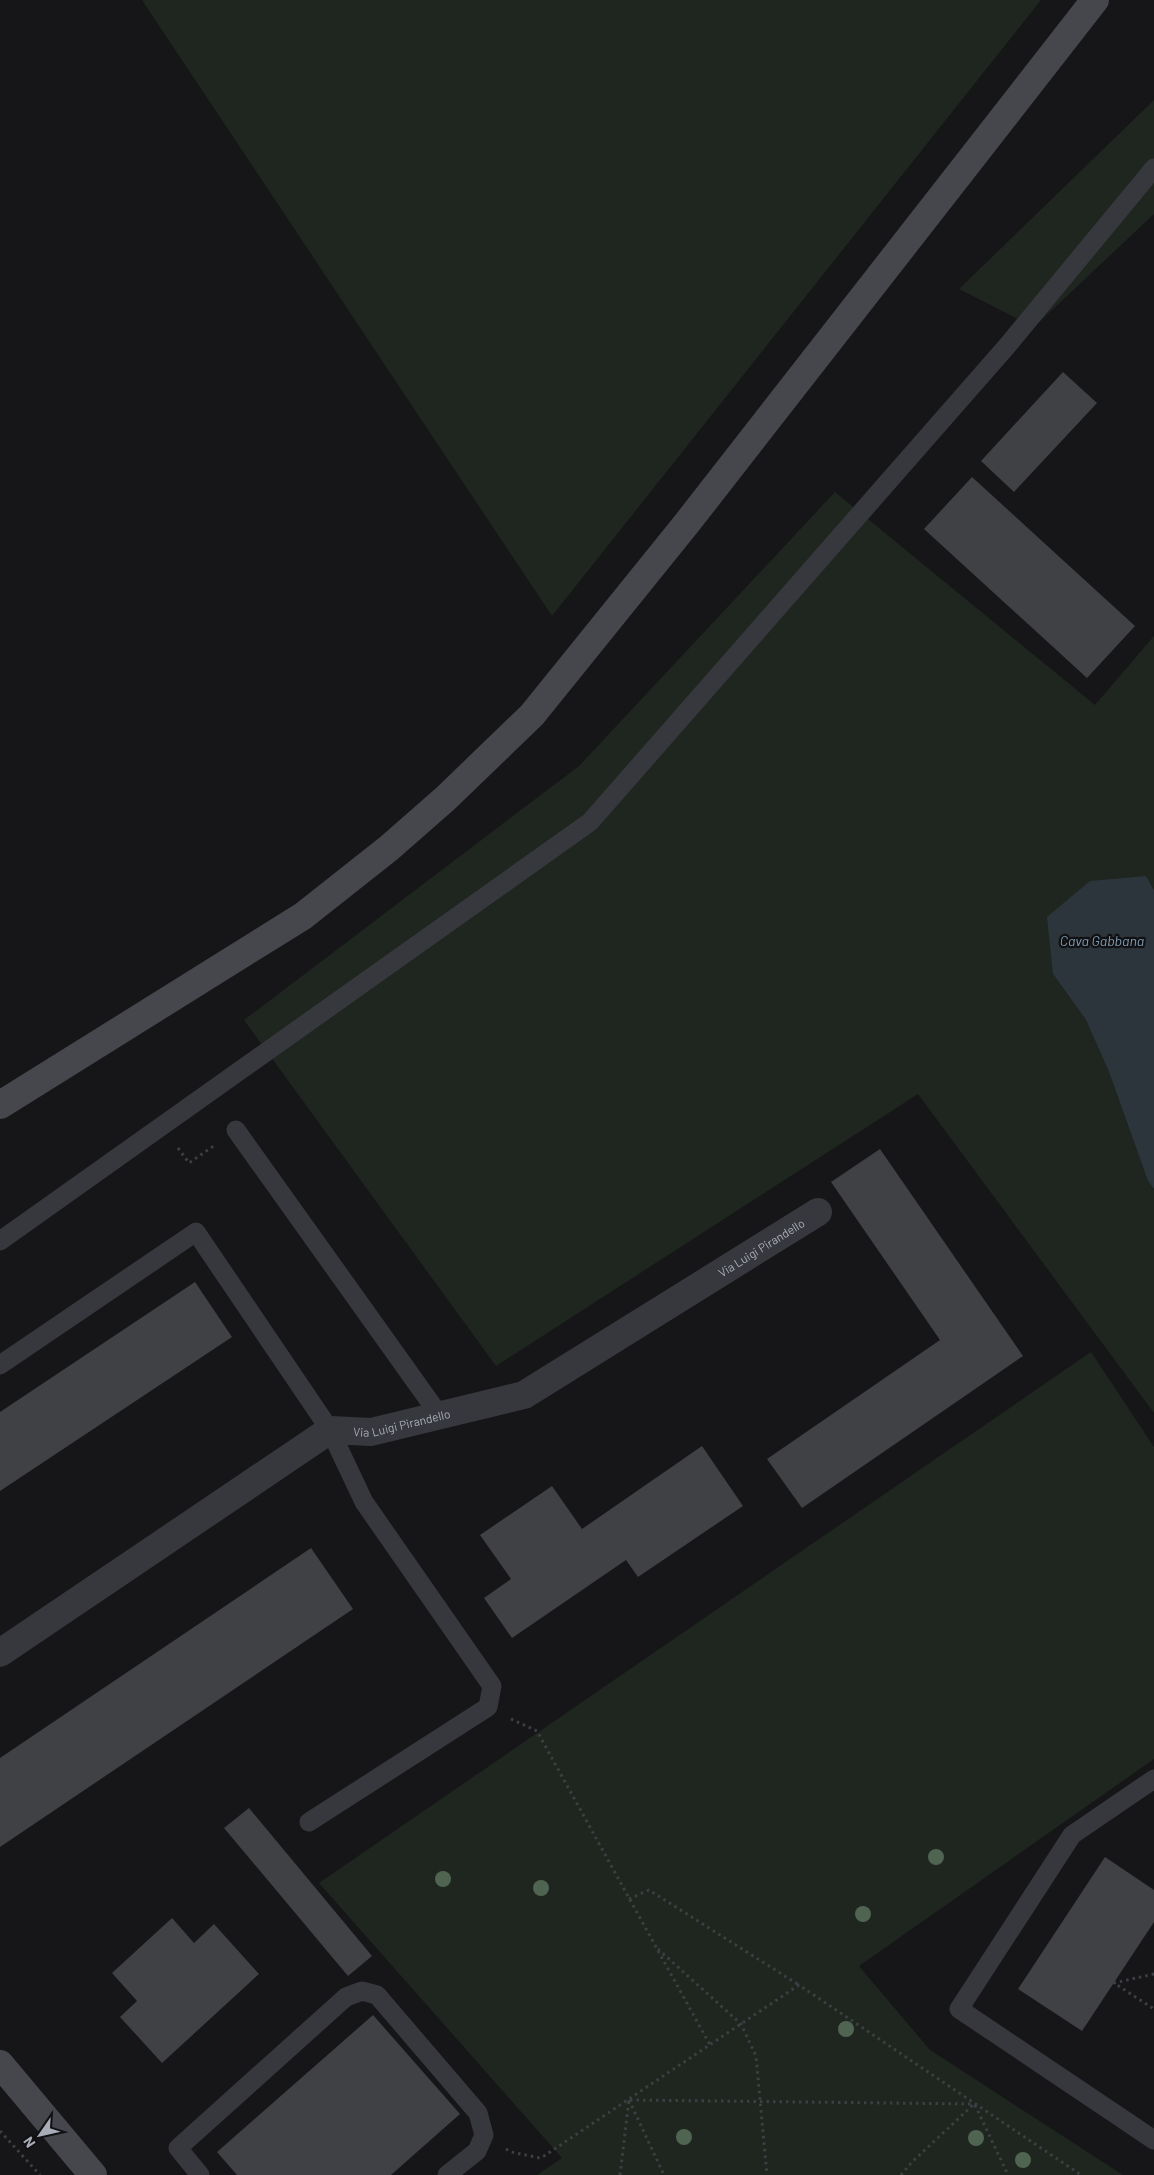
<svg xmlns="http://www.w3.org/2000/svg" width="1154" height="2175" font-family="Barlow,sans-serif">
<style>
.green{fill:#1e261f}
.water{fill:#2c353c}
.building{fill:#404145}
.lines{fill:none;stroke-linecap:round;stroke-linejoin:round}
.path{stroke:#3d3f44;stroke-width:3;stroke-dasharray:2.5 4;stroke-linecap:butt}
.lane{stroke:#37383d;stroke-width:19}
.street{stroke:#37383d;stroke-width:28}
.secondary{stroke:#45474d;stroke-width:28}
.tree{fill:#506452}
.labels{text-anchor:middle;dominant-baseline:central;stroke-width:4.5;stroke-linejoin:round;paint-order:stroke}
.street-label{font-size:12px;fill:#a8adb8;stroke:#111113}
.water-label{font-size:14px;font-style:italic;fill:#7f9bb3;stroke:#111113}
</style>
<rect width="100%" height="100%" fill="#161618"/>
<!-- green -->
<path class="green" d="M142 0H1041L552 616Z
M1154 100V214L1034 327 959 289Z
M835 492 1095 705 1154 636V890L1146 876 1053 974 1086 1020 1109 1072 1148 1181 1154 1189V1413L918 1094 496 1366 244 1020 579 766Z
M1091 1352 1154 1447V1759L859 1966 930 2050 1123 2175H537L562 2158 319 1883Z"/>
<!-- water -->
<path class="water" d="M1146 876 1154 890V1189L1148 1181 1109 1072 1086 1020 1053 974 1047 917 1090 881Z"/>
<!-- building -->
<path class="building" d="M1063 372 1097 403 1014 492 981 461Z
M972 477 1135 626 1087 678 924 529Z
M880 1149 1023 1356 802 1508 767 1459 940 1340 831 1182Z
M195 1282 232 1337 0 1491V1412Z
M702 1446 743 1506 638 1577 626 1560 512 1638 484 1598 511 1579 480 1535 552 1486 582 1529Z
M311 1548 353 1609 0 1847V1758Z
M249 1808 372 1956 348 1976 224 1828Z
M1105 1857 1154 1890V1922L1082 2031 1018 1989Z
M172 1918 194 1943 214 1924 259 1974 162 2063 120 2017 137 2001 112 1973Z
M373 2015 460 2114 391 2175H237L217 2152Z"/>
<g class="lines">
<!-- path -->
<path class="path" d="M178 1148 189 1163 215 1145
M511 1719 537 1731 710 2045
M629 1899 649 1890 799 1985
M658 1949 741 2024 756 2056 767 2175
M1154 1974 1114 1983 1154 2009
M629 2100 664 2175
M630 2100 974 2104
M975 2105 1008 2175
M0 2131 40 2175
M506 2149 511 2152 540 2158 544 2156 799 1985 1081 2175
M620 2175 629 2100
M901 2175 911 2163 974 2104"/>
<!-- lane -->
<path class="lane" d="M236 1130 440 1416
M0 1241 590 822 1007 346 1154 168
M0 1365 196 1232 330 1430 364 1502 492 1686 488 1707 309 1822
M1154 1779 1072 1835 959 2009 1154 2140
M200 2175 178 2148 346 1997 362 1991 377 1995 478 2113 484 2135 477 2151 447 2175"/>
<!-- street -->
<path class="street" id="s1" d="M0 1653 330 1430 371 1432 524 1395 818 1212"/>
<!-- secondary -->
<path class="secondary" d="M0 1105 303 916 389 848 446 798 532 715 687 523 1095 0
M0 2064 93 2175"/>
</g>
<!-- trees -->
<g class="tree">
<circle cx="936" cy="1857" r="8"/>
<circle cx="443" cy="1879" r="8"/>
<circle cx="541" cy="1888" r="8"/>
<circle cx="863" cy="1914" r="8"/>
<circle cx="846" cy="2029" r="8"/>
<circle cx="684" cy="2137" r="8"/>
<circle cx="976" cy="2138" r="8"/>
<circle cx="1023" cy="2160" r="8"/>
</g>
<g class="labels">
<!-- street labels -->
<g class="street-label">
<text stroke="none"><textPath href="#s1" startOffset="876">Via Luigi Pirandello</textPath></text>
<text stroke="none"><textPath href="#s1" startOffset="471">Via Luigi Pirandello</textPath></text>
</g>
<!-- water labels -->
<g class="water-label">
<text x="1102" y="940">Cava Gabbana</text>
</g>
</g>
<!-- north arrow -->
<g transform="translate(40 2135) rotate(236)" stroke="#111113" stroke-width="4" paint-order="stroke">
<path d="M0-4L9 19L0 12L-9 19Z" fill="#a8adb8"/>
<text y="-8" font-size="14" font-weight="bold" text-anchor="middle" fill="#a8adb8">N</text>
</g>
</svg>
